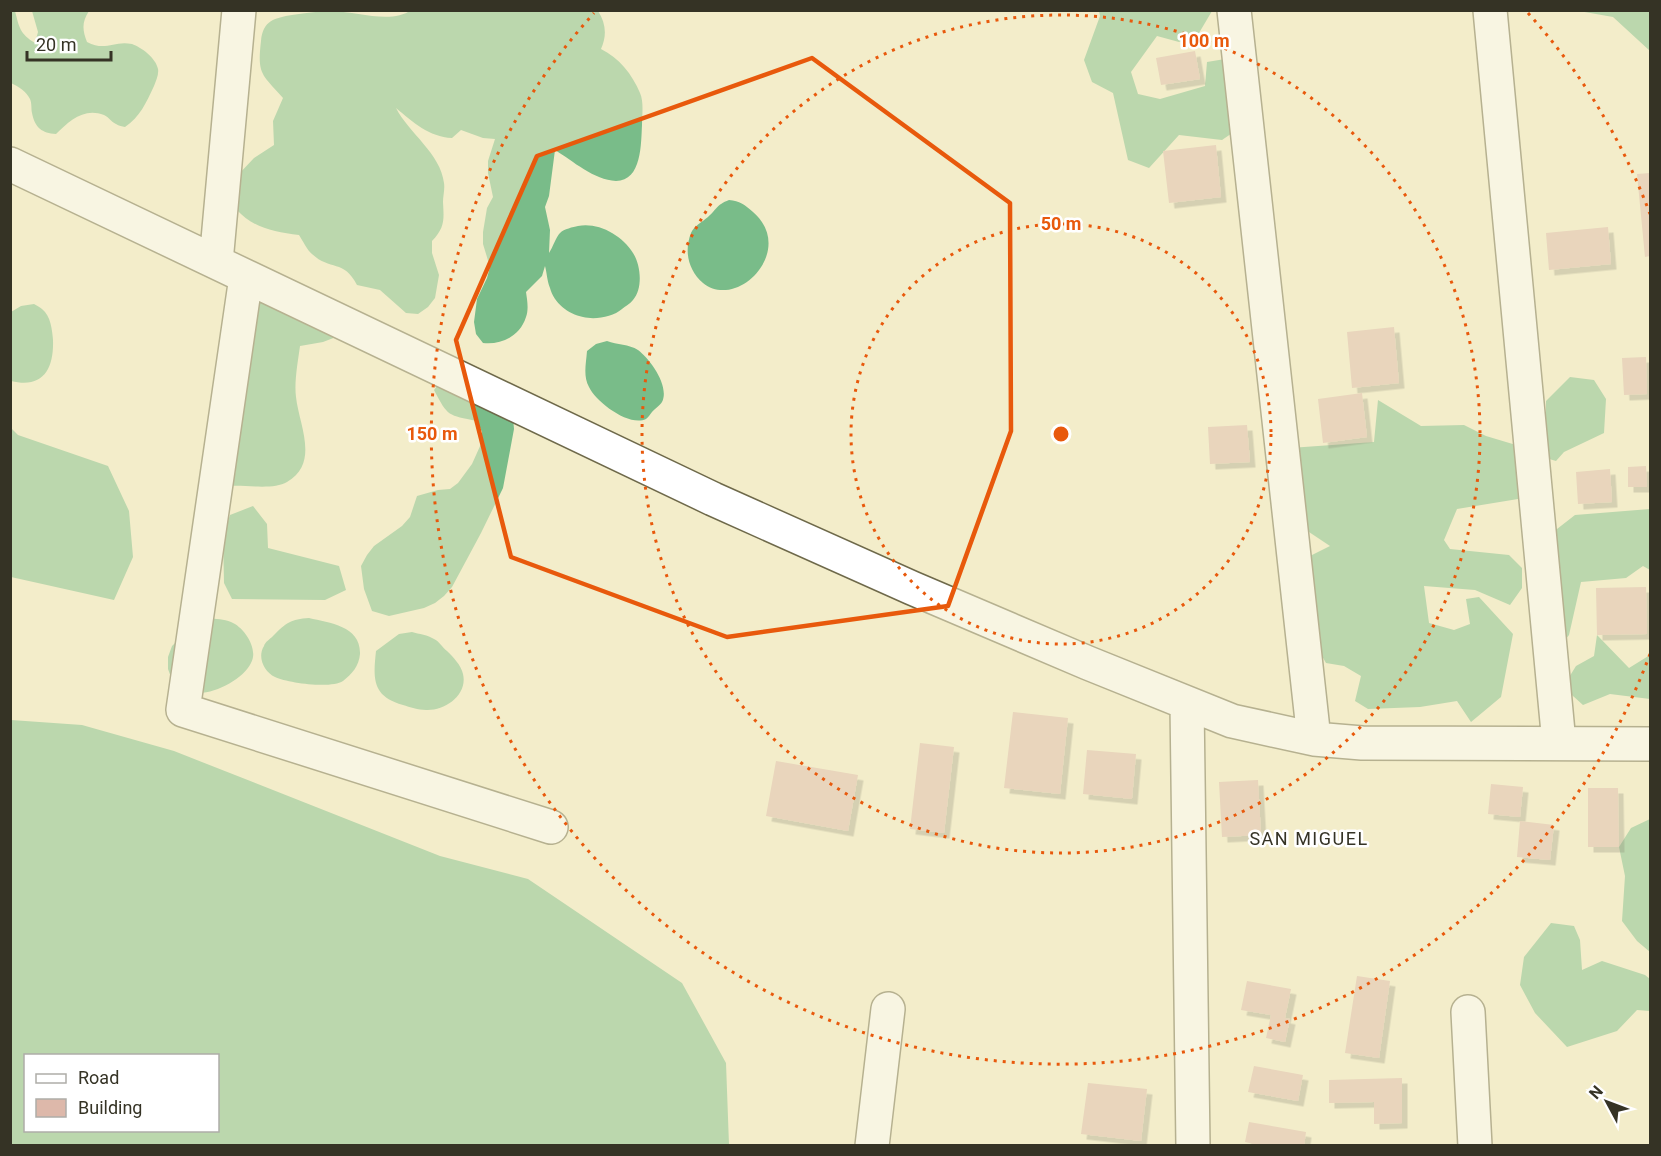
<svg xmlns="http://www.w3.org/2000/svg" width="1661" height="1156" font-family="Roboto,sans-serif">
<style>
.forest{fill:#79bc89;fill-rule:evenodd}
.building{fill:#ddb8aa;filter:url(#shadow)}
.lines{fill:none;stroke-linecap:round;stroke-linejoin:round}
.minor-casing{stroke:#6e694a;stroke-width:36}
.minor{stroke:#fff;stroke-width:33}
.marked{fill:none;stroke:#e8590c;stroke-width:4.5;stroke-linejoin:round}
.ring{fill:none;stroke:#e8590c;stroke-width:3;stroke-dasharray:3 6}
.labels{text-anchor:middle;dominant-baseline:central;stroke-width:5;stroke-linejoin:round;paint-order:stroke}
.neighbourhood-label{font-size:18px;letter-spacing:1.5px;fill:#353325;stroke:#fff}
.centre{fill:#e8590c;stroke:#fff;stroke-width:3}
.ring-label{font-size:18px;text-anchor:middle;font-weight:bold;fill:#e8590c;stroke:#fff;stroke-width:5;stroke-linejoin:round;paint-order:stroke}
</style>
<defs>
<filter id="shadow"><feDropShadow dx="5.5" dy="5.5" stdDeviation="0" flood-color="#0004"/></filter>
</defs>
<rect width="100%" height="100%" fill="#f3edca"/>
<!-- forest -->
<path class="forest" d="M11 10 15 11C19 27 20 34 35 43L38 32 32 11H89C82 22 82 29 87 42 106 52 114 40 132 44 141 47 156 58 158 69 159 74 156 81 154 86 146 103 140 117 125 127 122 126 119 126 116 124 111 122 109 117 104 115 84 107 69 121 56 134 42 133 35 128 32 113 31 108 32 104 30 99 26 91 19 87 11 83Z
M411 10 598 11C606 23 607 36 601 49 619 58 632 74 640 93 644 102 642 115 642 125 641 143 642 181 616 181 594 180 573 161 555 150L549 196 545 207 550 230 549 253C553 247 556 237 560 233 564 229 573 227 578 226 598 222 622 235 633 253 641 265 643 289 633 300 630 304 625 306 622 309 613 317 595 320 583 317 568 314 554 303 550 288 547 281 547 273 545 266L542 276 526 292C527 299 529 309 526 317 520 336 502 345 483 343L476 334 474 322 477 299 487 278 490 267 483 244V232L487 208 493 197 488 173V161L495 139 483 138 461 130 452 138C429 137 413 122 396 108 408 132 441 154 444 183 445 189 443 196 443 202 444 220 445 227 432 241V253L439 275 435 298 428 307 418 314 406 313 380 290 357 285C344 259 330 271 312 254 307 250 303 241 299 235 274 232 253 228 236 209L238 175 254 158 274 145 273 121 283 98C262 74 257 75 261 41 263 20 275 18 292 15 306 13 320 11 334 11 356 12 393 24 411 10Z
M1099 11H1212L1199 33 1179 42 1157 36 1131 72 1138 94 1160 99 1205 86 1207 62 1231 58 1241 127 1222 140 1179 135 1149 168 1128 160 1113 93 1092 82 1084 60 1100 16Z
M1579 11H1650V51L1613 17Z
M729 200C740 201 744 204 753 212 797 250 737 311 703 283 688 270 684 251 691 233 694 226 702 222 708 217 717 209 716 205 729 200Z
M250 290 336 337 323 342 300 346C298 361 294 382 296 397 299 425 320 463 287 482 274 490 247 485 231 486L235 475 240 430Z
M34 304C37 306 40 307 42 309 51 316 52 330 53 340 54 369 43 389 11 381V312L21 306Z
M607 341C617 345 629 344 638 350 650 359 670 386 662 402 660 405 655 409 652 412 650 414 649 417 646 419 629 427 596 402 589 387 583 376 586 364 587 351L596 344Z
M1570 377 1594 380 1606 399 1604 433 1564 452 1556 461 1546 458V401Z
M440 382 513 417 514 429 503 488 481 533 452 587 444 596 435 603 424 608 389 616 372 611 364 589 361 566 367 555 374 546 402 526 410 517 417 496 438 490 450 489 458 483 472 464 481 444 482 432 477 421C448 415 448 417 434 390Z
M1378 400 1421 426 1464 425 1486 436 1516 445 1518 499 1457 509 1444 540 1450 549 1509 555 1522 568V588L1510 605 1475 590 1424 586 1429 623 1454 630 1470 624 1466 599 1479 597 1513 634 1501 697 1471 722 1457 701 1420 707 1368 709 1355 701 1361 676 1344 666 1326 663 1314 642 1302 560 1330 546 1300 526 1290 448 1374 442Z
M11 428 18 435 108 466 129 511 133 557 114 600 11 577Z
M253 506 267 524 268 548 339 566 346 590 325 600 232 599 224 583 223 536 230 515Z
M1650 509V570L1643 566 1626 578 1581 582 1569 635 1562 644 1548 536 1575 515Z
M208 618C216 619 224 619 231 622 244 627 259 649 251 663 243 680 210 697 192 692 185 690 177 683 172 680L168 669V657L172 646 196 623Z
M309 618C330 623 361 626 360 654 359 666 352 674 343 681 331 689 288 683 275 677 264 672 257 657 264 646 265 642 270 639 273 636 286 623 291 619 309 618Z
M412 632C419 634 428 635 434 639 439 641 443 648 447 651 453 657 461 665 463 674 468 695 445 711 426 710 418 710 410 707 403 705 372 696 373 679 376 651L399 634Z
M1597 635 1629 668 1650 655V699L1610 694 1583 705 1563 687 1576 666 1594 656Z
M11 720 82 725 174 751 440 856 528 879 682 983 726 1063 729 1145H11ZM26 1056H218V1130H26Z
M1650 819V952L1637 941 1622 921 1625 876 1619 847 1631 828Z
M1551 923 1574 926 1580 940 1582 970 1602 961 1645 975 1650 979V1011L1637 1010 1617 1031 1567 1047 1535 1013 1520 985 1524 957Z"/>
<!-- building -->
<path class="building" d="M1195 51 1200 79 1161 85 1156 58Z
M1216 145 1221 197 1169 203 1163 151Z
M1650 173V256L1645 257 1637 174Z
M1608 227 1611 264 1549 270 1546 233Z
M1394 327 1399 383 1352 388 1347 332Z
M1646 357 1647 394 1624 395 1622 358Z
M1362 393 1367 437 1323 443 1318 399Z
M1247 425 1250 462 1210 464 1208 427Z
M1646 466 1647 487H1628V467Z
M1610 469 1612 502 1578 504 1576 472Z
M1646 587 1647 634 1597 635 1596 588Z
M1013 712 1068 718 1060 794 1004 788Z
M920 743 954 747 944 833 910 829Z
M1087 750 1136 754 1132 799 1083 794Z
M776 761 858 775 848 831 766 816Z
M1258 780 1261 835 1222 837 1219 782Z
M1491 784 1523 787 1520 817 1488 814Z
M1588 788H1618L1619 847H1588Z
M1520 821 1554 825 1550 860 1517 857Z
M1357 976 1390 981 1379 1058 1345 1053Z
M1247 981 1291 989 1285 1018 1290 1019 1285 1042 1266 1038 1271 1015 1241 1010Z
M1254 1066 1303 1075 1298 1101 1248 1092Z
M1402 1078V1123L1374 1124V1102L1329 1103V1080Z
M1088 1083 1147 1089 1141 1141 1081 1134Z
M1249 1122 1306 1132 1304 1146H1263L1245 1142Z"/>
<g class="lines">
<!-- minor casing -->
<g class="minor-casing">
<path id="minor" d="M1234 10 1314 739
M1490 10 1559 743
M10 164 713 499 912 588 1088 663 1232 721 1314 739 1362 743 1650 744
M216 262 239 10
M246 277 183 710 551 827
M1187 704 1193 1146
M1468 1012 1475 1146
M872 1146 888 1009"/>
</g>
<!-- minor -->
<use href="#minor" class="minor"/>
</g>
<!-- marked area -->
<path d="M0 0H1661V1156H0ZM812 58 1010 203 1011 431 948 606 727 637 511 557 456 340 537 156Z" fill="#f3edca" fill-opacity=".55" fill-rule="evenodd"/>
<path class="marked" d="M812 58 1010 203 1011 431 948 606 727 637 511 557 456 340 537 156Z"/>
<!-- distance rings -->
<g class="ring">
<circle cx="1061" cy="434" r="210"/>
<circle cx="1061" cy="434" r="419"/>
<path d="M1650 654A629 629 0 1 1 594 13M1528 13A629 629 0 0 1 1650 214"/>
</g>
<g class="labels">
<!-- neighbourhood labels -->
<g class="neighbourhood-label">
<text x="1309" y="838">SAN MIGUEL</text>
</g>
</g>
<circle cx="1061" cy="434" r="9" class="centre"/>
<g class="ring-label">
<text x="1204" y="47">100 m</text>
<text x="1061" y="230">50 m</text>
<text x="432" y="440">150 m</text>
</g>
<!-- border -->
<rect width="1661" height="1156" fill="none" stroke="#353325" stroke-width="24"/>
<!-- legend -->
<rect x="24" y="1054" width="195" height="78" fill="#ffffff" stroke="#aeada8" stroke-width="1.5"/>
<rect x="36" y="1074" width="30" height="9" fill="#ffffff" stroke="#aeada8" stroke-width="1.5"/>
<text x="78" y="1084" font-size="18" fill="#353325">Road</text>
<rect x="36" y="1099" width="30" height="18" fill="#ddb8aa" stroke="#aeada8" stroke-width="1.5"/>
<text x="78" y="1114" font-size="18" fill="#353325">Building</text>
<!-- north arrow -->
<g transform="translate(1607 1102) rotate(311)" stroke="#ffffff" stroke-width="4.5" paint-order="stroke">
<path d="M0-4.5L10 22L0 15L-10 22Z" fill="#353325"/>
<text y="-9" font-size="16" font-weight="bold" text-anchor="middle" fill="#353325">N</text>
</g>
<!-- scale -->
<path d="M27 51v9h84v-9" fill="none" stroke="#353325" stroke-width="3"/>
<text x="36" y="51" font-size="18" fill="#353325" stroke="#ffffff" stroke-width="4.5" paint-order="stroke">20 m</text>
</svg>
